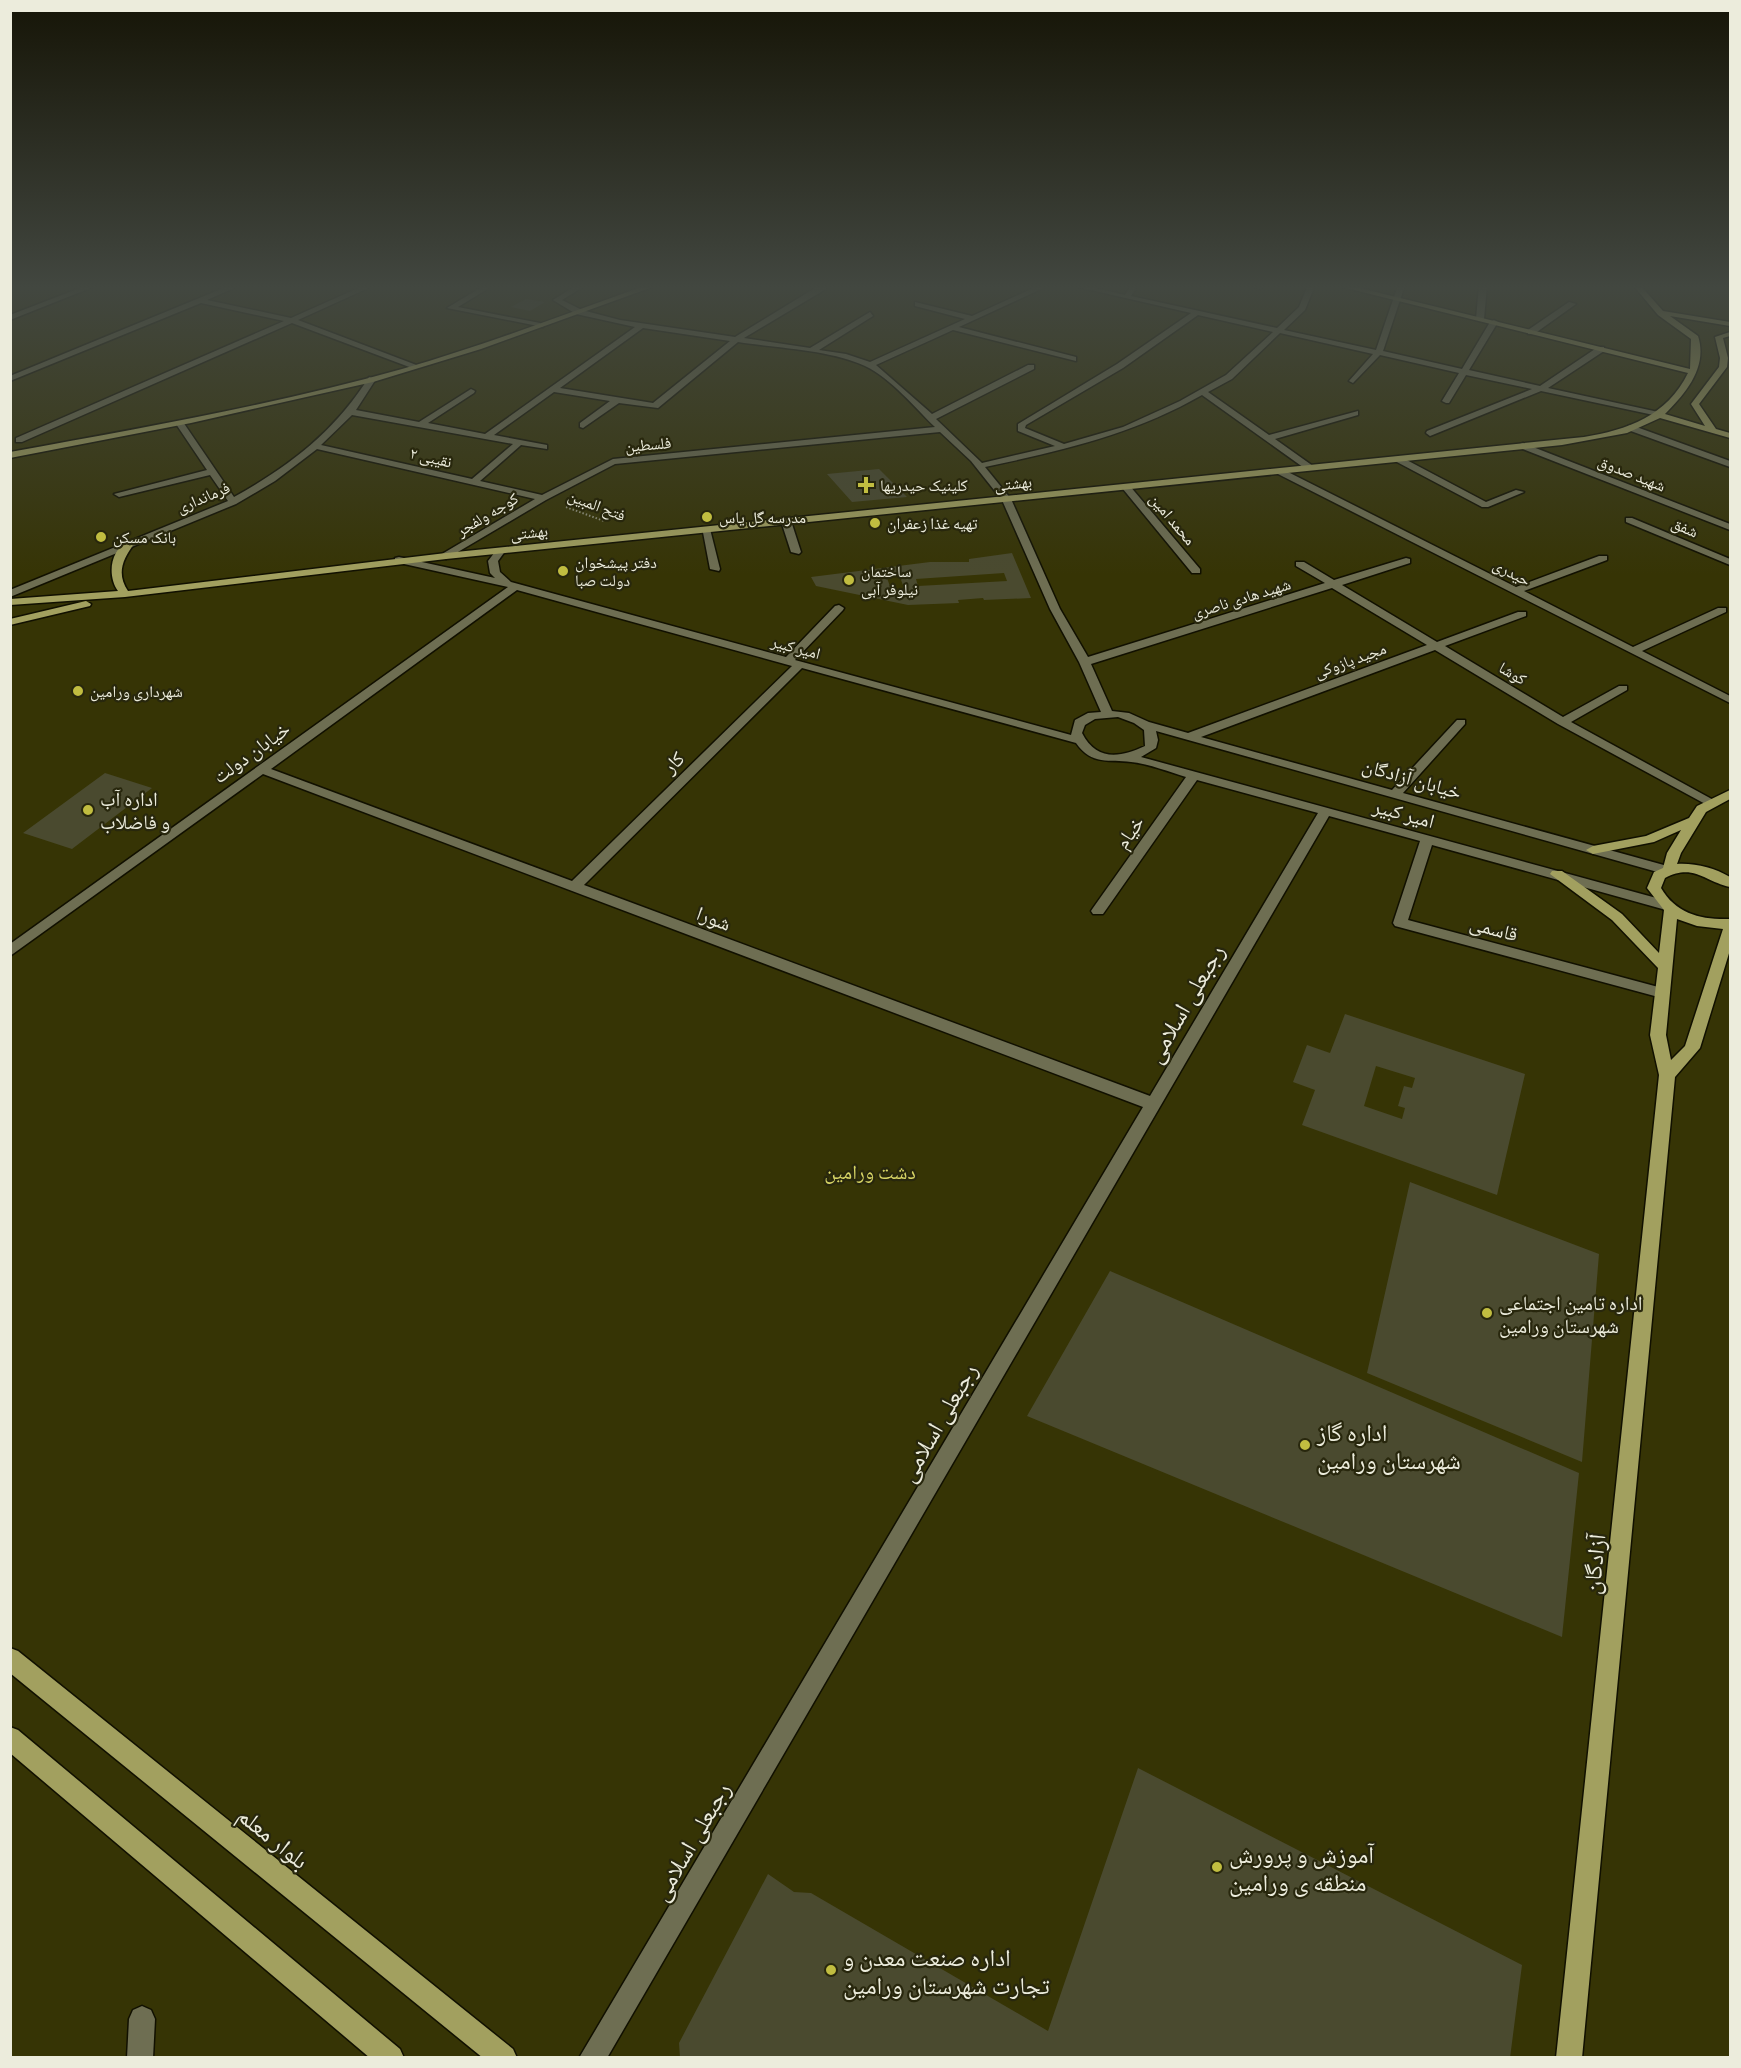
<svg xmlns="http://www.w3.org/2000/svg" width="1741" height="2068" font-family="Manrope,'Noto Naskh Arabic',sans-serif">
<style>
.green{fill:#363405}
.building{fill:#4a4a2f;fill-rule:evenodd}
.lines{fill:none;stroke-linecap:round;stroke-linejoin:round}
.minor-casing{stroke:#111000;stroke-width:3}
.major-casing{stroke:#111000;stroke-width:3}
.path{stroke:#93937e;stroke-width:2;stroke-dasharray:1.5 2;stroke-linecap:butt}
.minor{fill:#6e6e52;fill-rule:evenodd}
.major{fill:#a2a05f;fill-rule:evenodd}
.poi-dot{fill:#c1bd40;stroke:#28270d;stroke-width:2}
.labels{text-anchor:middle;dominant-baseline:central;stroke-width:4.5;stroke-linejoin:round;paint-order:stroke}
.far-street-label{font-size:16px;fill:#ececdc;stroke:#28270d}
.far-poi-label{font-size:16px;fill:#ececdc;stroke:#28270d;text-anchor:start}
.street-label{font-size:20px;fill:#ececdc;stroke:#28270d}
.poi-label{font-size:20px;fill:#ececdc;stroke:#28270d;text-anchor:start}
.park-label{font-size:20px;fill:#d7d465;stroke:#28270d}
.near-street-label{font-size:24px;fill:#ececdc;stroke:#28270d}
.near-poi-label{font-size:24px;fill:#ececdc;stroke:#28270d;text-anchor:start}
</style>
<rect width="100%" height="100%" fill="#28270d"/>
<!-- green -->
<path class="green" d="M11 285H1730V2057L11 2058Z"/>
<!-- building -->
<path class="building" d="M526 299 545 302 530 311 511 307Z
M879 469 907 497 852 502 827 474Z
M1012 553 1031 598 984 600 983 598 958 600 959 603 908 605 816 586 811 577 930 562H969V559ZM1004 573 1007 581 918 586 916 579ZM899 574 906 594 893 595 886 575Z
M105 773 152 788 72 849 23 833Z
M1345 1014 1525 1074 1497 1195 1302 1125 1315 1090 1293 1082 1307 1045 1330 1053ZM1376 1066 1415 1078 1412 1088 1404 1086 1398 1106 1405 1108 1402 1119 1364 1106Z
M1410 1182 1599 1254 1582 1462 1367 1373Z
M1110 1271 1579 1473 1562 1637 1027 1416Z
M1138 1768 1522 1965 1510 2058H680L679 2043 768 1874 794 1892 811 1893 1048 2031Z"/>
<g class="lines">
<!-- minor casing -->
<g class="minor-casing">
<path id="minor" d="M88 285H98L10 320V315Z
M231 285H241L207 300 291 318 365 285H375L298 320 419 366 412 368 292 323 22 442H16V438L284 321 201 303 10 381V376Z
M485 285H494L458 307 540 323 543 327 447 308Z
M577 285H586L562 300 582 310 620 320 735 337 820 285H826V289L744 338 810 348 870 312 873 316 819 350 846 354 870 362 965 319 915 306V302L972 316 1040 285H1050L959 327 1076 357V361L953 330 876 365 932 414 1028 365H1034V369L936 419 982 463 1055 446 1018 431V424L1117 364 1191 313 1069 285H1083L1125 295 1131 285H1138L1131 296 1277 328 1299 307 1308 285H1315L1305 310 1284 330 1376 350 1398 285H1405L1383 351 1462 369 1490 322 1494 320 1498 322 1469 370 1540 386 1598 347H1604V351L1548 388 1663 413V417L1541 391 1430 436 1426 433 1427 431 1532 389 1466 375 1449 403H1446L1442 401 1459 373 1380 355 1353 383 1349 381 1373 354 1280 333 1232 379 1208 392 1269 435 1358 411V415L1275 439 1313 466V470H1307L1202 395C1134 434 1061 451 985 467L1011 499 1060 609 1088 657 1325 583 1296 566V562H1304L1334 580 1406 558 1410 559V563L1342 585 1437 642 1518 612H1526V616L1445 646 1563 717 1619 686H1627V690L1571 722 1719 803 1713 807 1709 806 1558 724 1435 650 1201 737 1392 790 1457 720H1465V724L1403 793 1671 867 1673 870 1671 873H1661L1156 731 1158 740 1156 748 1141 757 1671 902 1673 905 1666 910 1432 845 1408 920 1662 988 1669 993 1662 998 1395 926 1393 923 1420 841 1329 816 607 2058H579L1143 1107 263 774 10 956V944L508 587 395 562V558L399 557 495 578 490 573 488 561 498 548H504L506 550 498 561 500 572 511 582 786 657 835 606 839 605 844 608 843 610 795 660 1071 735 1075 720 1088 713 1101 712 1079 662 1050 609 1002 500 971 461 940 432 615 464 546 500 446 559 441 556 442 554 535 499 317 449 275 481 236 504 10 597V590L228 501 210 475 119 497 114 494 207 470 176 424 177 422H183L234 497C290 466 335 431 369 377L376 379 356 410 419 422 471 389 475 391 474 393 428 423 485 434 635 327 576 314 553 300ZM1198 315 1273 332 1226 375 1180 401 1123 427 1064 444 1025 428 1026 425 1123 368ZM643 328 730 341 653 403 560 388ZM738 342C776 348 832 350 865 366 892 379 914 407 935 427L613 459 542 495 480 481 521 445 547 449V445L494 435 554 392 610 401 580 423V427L583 428 619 403 658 408ZM352 415 513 444 472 479 321 445ZM1332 588 1427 645 1188 733 1149 722 1129 713 1112 711 1091 664ZM517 590 792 666 572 881 271 769ZM802 668 1076 743C1092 766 1109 759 1131 762 1150 764 1169 772 1186 777L1093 908 1091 911 1093 914H1103L1197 780 1318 813 1150 1096 584 885ZM1118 717 1134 723 1144 730 1145 746C1120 758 1096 761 1082 733L1085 725 1095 719Z
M1246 285H1262L1264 287 1260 289Z
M1479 285H1487L1484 319 1480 321 1476 319Z
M1569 302 1576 304 1534 334H1528V330Z
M1631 425 1730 461V467L1628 430V426Z
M1523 443 1730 524V530L1520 448V444Z
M1395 457H1401L1486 502 1516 490 1524 492 1488 507H1482L1395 461Z
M1276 469H1282L1516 587 1599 556H1607V560L1524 591 1633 647 1718 608H1726V612L1642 651 1730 696V703L1276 473Z
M1123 485H1129L1200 569V573H1192L1123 489Z
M786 518 791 521 801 552 799 554 791 552 781 521Z
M1626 518H1632L1730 559V565L1626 522Z
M702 527 710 529 720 569 719 571 710 569Z
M142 2006 151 2010 155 2019 153 2058H127L129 2019 133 2010Z"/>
</g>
<!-- major casing -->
<g class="major-casing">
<path id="major" d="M647 285H658L481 349 373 382 191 423 10 458V452C141 428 273 405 402 369 485 345 566 314 647 285Z
M1334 285H1347L1690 369 1691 339 1658 315 1633 285H1640L1663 311 1730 322V326L1670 316 1698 336C1708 367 1686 393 1665 414L1705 426 1691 404 1719 367 1720 358 1715 337 1730 332V336L1723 338 1728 358 1727 367 1699 404 1716 429 1730 433V438L1660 418 1627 433 1562 445 446 559 125 597 10 605V599L118 591C107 576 110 549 129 541L134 544C123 559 116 573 128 591L446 553 1584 437C1627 430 1667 416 1688 373Z
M86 601 91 604 90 606 10 625V619Z
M1730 790V799L1706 812 1681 853 1677 864C1696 863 1714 868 1730 877V887C1705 882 1694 863 1665 878L1661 888C1676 914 1702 920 1730 919V950L1700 1048 1675 1077 1582 2058H1556L1659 1075 1650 1035 1658 968 1612 920 1550 874 1552 871H1562L1622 914 1659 953 1664 910 1647 888 1654 872 1663 868 1667 853 1681 830 1654 842 1593 854 1586 850 1593 846 1646 836 1689 818 1697 806ZM1677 919 1697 926 1723 929 1685 1046 1671 1060 1666 1035Z
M10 1648 18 1651 513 2049 517 2058H483L10 1673Z
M10 1727 18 1730 400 2049 404 2058H370L10 1753Z"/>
</g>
<!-- path -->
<path class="path" d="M566 507 604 521"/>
<!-- minor -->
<use href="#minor" class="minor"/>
<!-- major -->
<use href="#major" class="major"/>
</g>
<!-- sky -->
<linearGradient id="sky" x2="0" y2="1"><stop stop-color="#161507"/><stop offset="0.5" stop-color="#424740"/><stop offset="1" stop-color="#424740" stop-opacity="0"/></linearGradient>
<rect width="1741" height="575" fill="url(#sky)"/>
<!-- markers -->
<g class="poi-dot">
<path d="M863 476h6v6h6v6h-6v6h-6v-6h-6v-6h6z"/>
<circle cx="707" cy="517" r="6"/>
<circle cx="875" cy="523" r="6"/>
<circle cx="101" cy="537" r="6"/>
<circle cx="563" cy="571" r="6"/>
<circle cx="849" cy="580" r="6"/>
<circle cx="78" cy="691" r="6"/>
<circle cx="88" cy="810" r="6"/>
<circle cx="1487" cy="1313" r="6"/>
<circle cx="1305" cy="1445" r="6"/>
<circle cx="1217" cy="1867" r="6"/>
<circle cx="831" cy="1970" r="6"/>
</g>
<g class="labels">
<!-- far-street labels -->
<g class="far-street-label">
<text transform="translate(648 444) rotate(-5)">فلسطین</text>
<text transform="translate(431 457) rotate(13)">نقیبی ۲</text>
<text transform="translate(1632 473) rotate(22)">شهید صدوق</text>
<text transform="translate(1013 483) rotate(-6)">بهشتی</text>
<text transform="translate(203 497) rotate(-23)">فرمانداری</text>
<text transform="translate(597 505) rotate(21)">فتح المبین</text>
<text transform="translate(487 514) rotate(-31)">کوجه ولفجر</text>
<text transform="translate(1173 519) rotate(50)">محمد امین</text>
<text transform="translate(1685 527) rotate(23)">شفق</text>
<text transform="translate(529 532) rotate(-6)">بهشتی</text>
<text transform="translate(1512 572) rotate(27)">حیدری</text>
<text transform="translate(1241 598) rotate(-17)">شهید هادی ناصری</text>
<text transform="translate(796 647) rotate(15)">امیر کبیر</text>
<text transform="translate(1350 660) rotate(-20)">مجید پازوکی</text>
<text transform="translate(1513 673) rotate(31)">کوشا</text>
</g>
<!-- far-poi labels -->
<g class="far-poi-label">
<text x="880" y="485">کلینیک حیدریها</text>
<text x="719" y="517">مدرسه گل یاس</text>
<text x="887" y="523">تهیه غذا زعفران</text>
<text x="113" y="537">بانک مسکن</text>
<text x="575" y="562">دفتر پیشخوان<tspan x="575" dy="18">دولت صبا</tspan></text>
<text x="861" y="571">ساختمان<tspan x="861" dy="18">نیلوفر آبی</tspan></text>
<text x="90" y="691">شهرداری ورامین</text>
</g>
<!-- street labels -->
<g class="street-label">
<text transform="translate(251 752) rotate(-36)">خیابان دولت</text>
<text transform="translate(673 762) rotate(-45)">کار</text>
<text transform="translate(1412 778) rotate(16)">خیابان آزادگان</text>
<text transform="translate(1404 813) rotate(15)">امیر کبیر</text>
<text transform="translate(1129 832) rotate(-55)">خیام</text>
<text transform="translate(714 918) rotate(21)">شورا</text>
<text transform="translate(1494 928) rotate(15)">قاسمی</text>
</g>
<!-- poi labels -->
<g class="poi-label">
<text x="100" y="798">اداره آب<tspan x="100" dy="23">و فاضلاب</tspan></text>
<text x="1499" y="1302">اداره تامین اجتماعی<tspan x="1499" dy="23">شهرستان ورامین</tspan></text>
</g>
<!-- park labels -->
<g class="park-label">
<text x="870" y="1171">دشت ورامین</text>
</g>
<!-- near-street labels -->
<g class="near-street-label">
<text transform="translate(1184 1003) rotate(-60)">رجبعلی اسلامی</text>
<text transform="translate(937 1422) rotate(-60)">رجبعلی اسلامی</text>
<text transform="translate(1593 1564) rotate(-84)">آزادگان</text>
<text transform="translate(274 1837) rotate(39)">بلوار معلم</text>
<text transform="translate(690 1841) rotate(-60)">رجبعلی اسلامی</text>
</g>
<!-- near-poi labels -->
<g class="near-poi-label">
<text x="1317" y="1431">اداره گاز<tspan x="1317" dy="28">شهرستان ورامین</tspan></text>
<text x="1229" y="1853">آموزش و پرورش<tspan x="1229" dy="28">منطقه ی ورامین</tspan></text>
<text x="843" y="1956">اداره صنعت معدن و<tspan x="843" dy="28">تجارت شهرستان ورامین</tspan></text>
</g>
</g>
<!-- border -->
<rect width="1741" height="2068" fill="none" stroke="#ececdc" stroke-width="24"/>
</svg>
